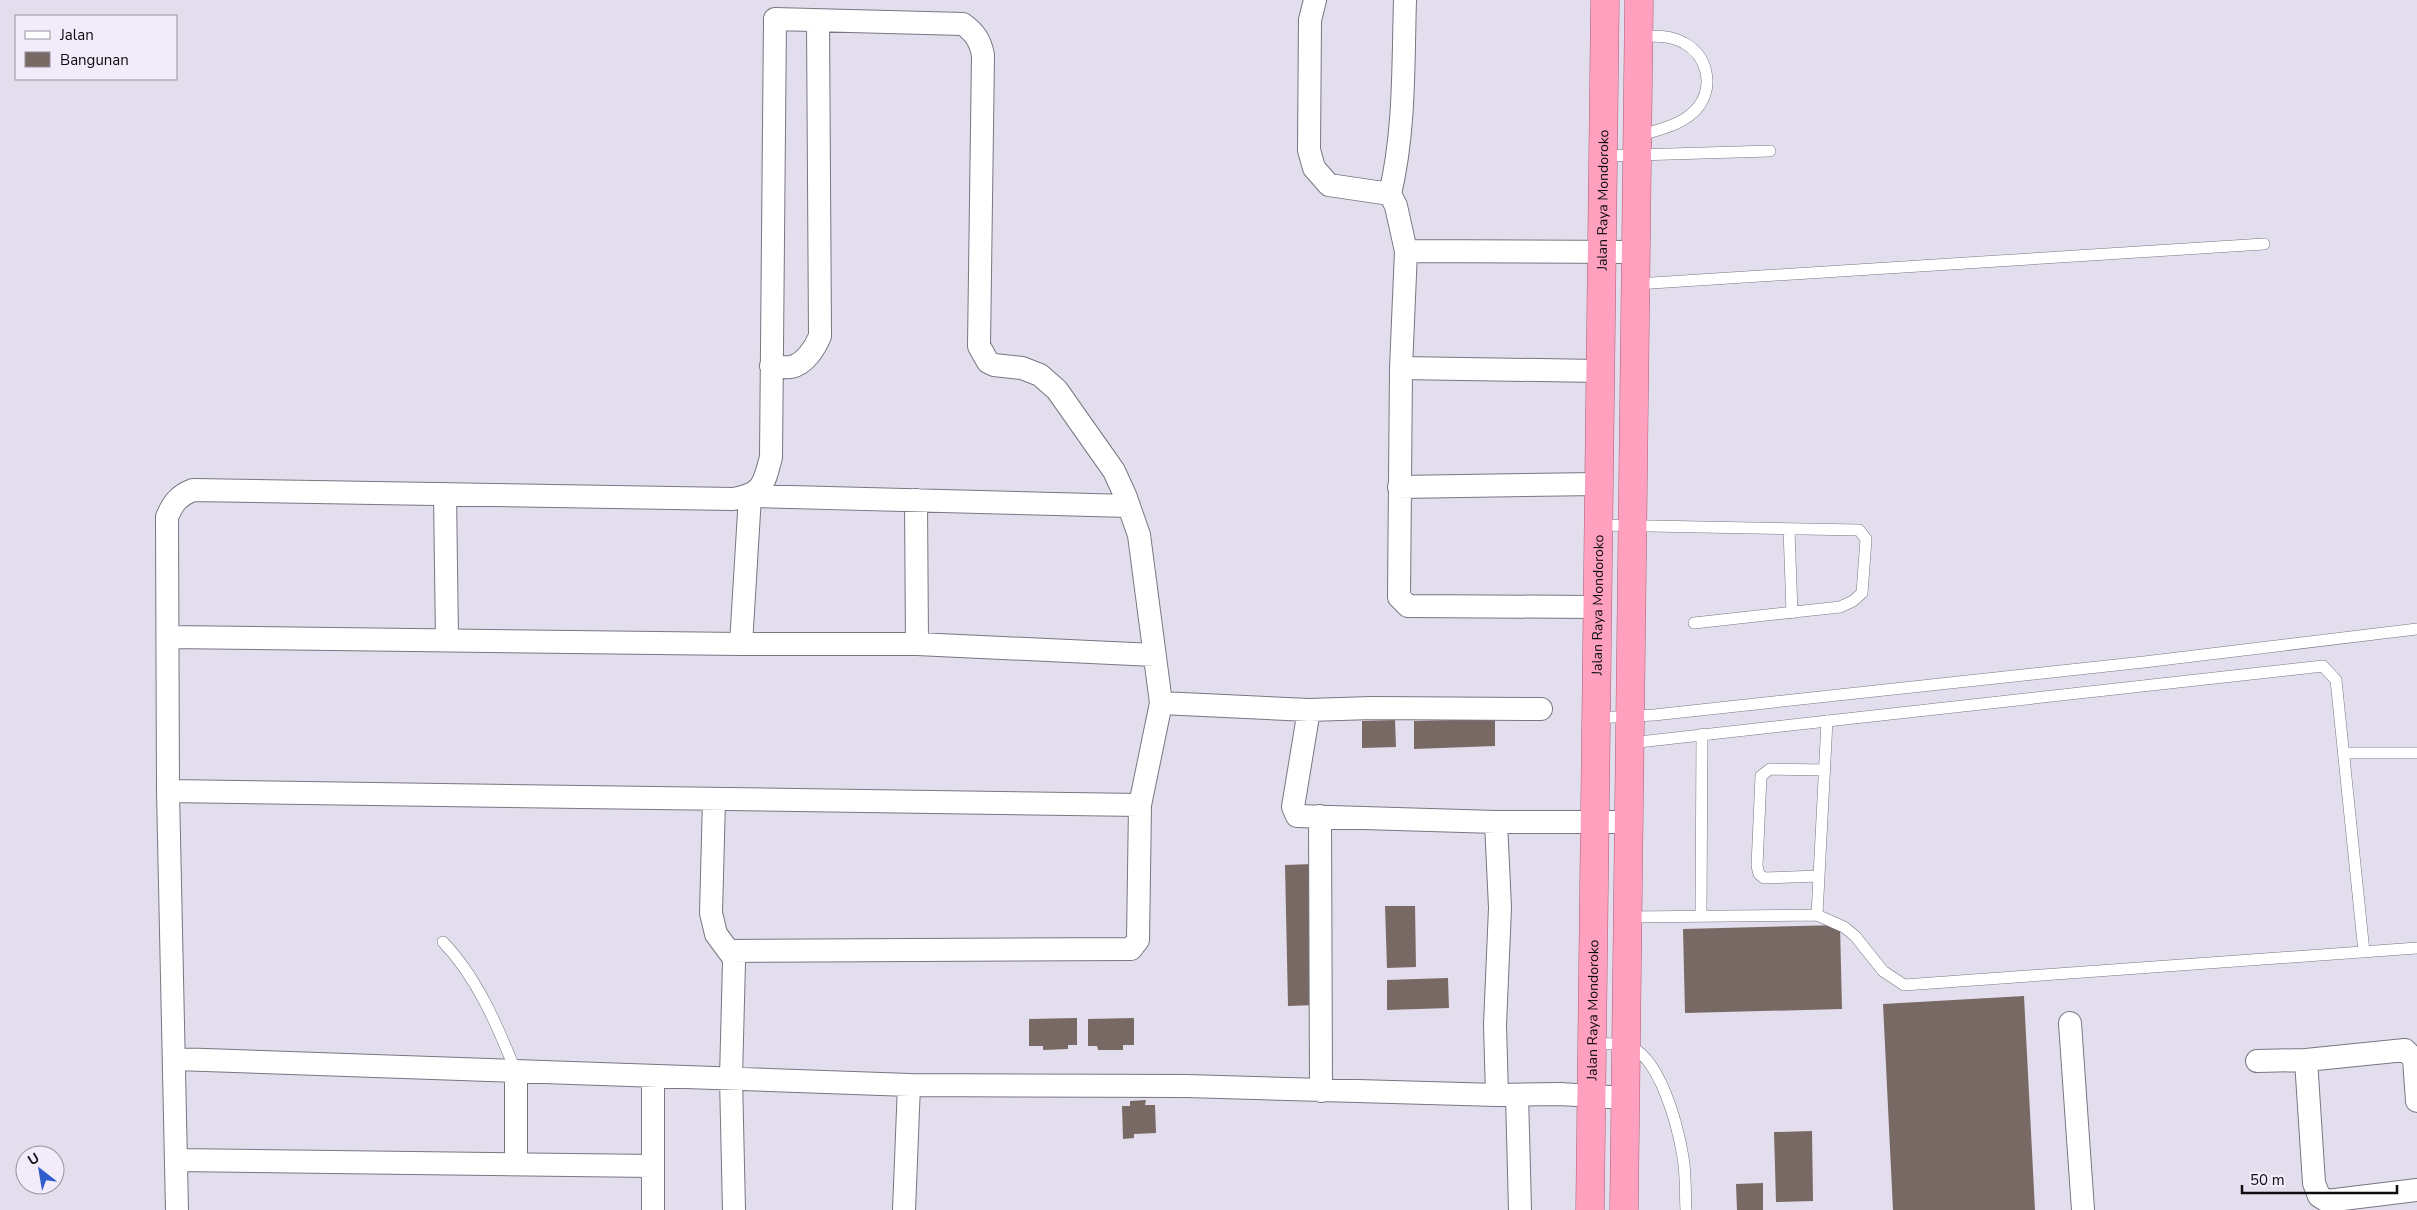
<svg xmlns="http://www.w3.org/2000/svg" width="2417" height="1210" font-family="'Nunito Sans',sans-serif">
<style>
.building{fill:#796965}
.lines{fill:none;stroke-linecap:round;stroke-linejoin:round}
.service-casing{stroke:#7a7582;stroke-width:12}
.minor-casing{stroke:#7a7582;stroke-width:24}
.trunk-casing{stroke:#aa5d76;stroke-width:29}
.service{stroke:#fff;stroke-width:11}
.minor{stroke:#fff;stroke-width:22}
.trunk{stroke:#fea0be;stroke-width:28}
.labels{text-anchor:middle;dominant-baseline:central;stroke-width:4;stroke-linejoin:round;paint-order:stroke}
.street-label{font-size:14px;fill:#0e0c11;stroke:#f1ebfa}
</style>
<rect width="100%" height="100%" fill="#e3deed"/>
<!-- building -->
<path class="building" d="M1495 719V746L1414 749V721Z
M1395 720 1396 747 1362 748V721Z
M1313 864 1316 1005 1288 1006 1285 865Z
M1385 906H1415L1416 967 1387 968Z
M1840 925 1842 1009 1685 1013 1683 929Z
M1448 978 1449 1008 1387 1010V980Z
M2024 996 2035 1210H1893L1883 1004Z
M1077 1018V1045H1068V1049L1043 1050V1046H1029V1019Z
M1134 1018V1045H1123V1050H1098L1097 1046H1088V1019Z
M1146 1100 1145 1105H1155L1156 1133 1134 1134V1138L1123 1139 1122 1106H1130V1101Z
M1812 1131 1813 1201 1776 1202 1774 1132Z
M1763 1183V1210H1737L1736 1184Z"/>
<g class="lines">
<!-- service casing -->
<g class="service-casing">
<path id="service" d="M1637 136C1658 130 1685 125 1699 106 1714 85 1707 55 1684 43 1670 35 1654 36 1639 36
M1604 156 1770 151
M1636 284 2264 244
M1597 525 1859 530 1866 539 1862 593 1853 601 1840 607 1694 623
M1789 529 1792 613
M1595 718 1654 715 2144 662 2417 629
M1630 743 2323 666 2336 680 2364 952
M2343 753H2417
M1819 876 1764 878 1759 874 1757 866 1761 776 1770 769 1825 770
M1701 915 1702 734
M1817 915 1827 721
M1628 917 1817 915 1844 927 1855 936 1883 971 1904 985 2417 948
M443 942C477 977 498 1027 516 1072
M1592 1044C1602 1044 1616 1043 1626 1045 1660 1054 1678 1127 1683 1157 1686 1174 1685 1193 1686 1210"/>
</g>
<!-- minor casing -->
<g class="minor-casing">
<path id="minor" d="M1315 0 1310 20 1309 150 1314 168 1329 185 1390 194 1396 206 1406 251
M1390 194C1405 131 1403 65 1405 0
M771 366C777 366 785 368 791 367 805 364 815 348 820 336L818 21
M1401 368 1599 371
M1399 487 1598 484
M445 494 447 639
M916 500 917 644
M1596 607 1408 606 1399 597 1401 368 1406 251 1636 252
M168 637 741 644H917L1154 655
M741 644 750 496 1129 506
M1161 703 1309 710 1372 708 1541 709
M1309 710 1293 807 1297 816 1496 822H1629
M168 791 1140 805 1161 703 1139 535 1125 495 1114 471 1057 390 1040 375 1022 368 994 365 988 362 979 346 983 55C980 40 975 33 963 24L775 19 771 457C764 484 763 494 733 499L193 490C178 496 173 503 167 517L168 791 177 1210
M714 800 711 913 716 934 733 957 734 962 731 1078 734 1210
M1320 816 1321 1091
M1496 822 1500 908 1495 1025 1497 1095
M729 951 1131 949 1138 940 1140 805
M2070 1023 2083 1210
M176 1059 909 1085 1186 1086 1497 1095 1560 1094 1626 1098
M2257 1061 2306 1060
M653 1076V1210
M1517 1095 1520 1210
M2417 1101 2414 1059 2405 1050 2306 1060 2314 1183 2319 1196 2327 1201 2417 1190
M177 1160 653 1166
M516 1164V1072
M904 1210 909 1085"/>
</g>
<!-- trunk casing -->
<g class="trunk-casing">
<g id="trunk">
<path id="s1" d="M1590 1210 1605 0"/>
<path d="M1624 1210 1639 0"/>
</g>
</g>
<!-- service -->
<use href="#service" class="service"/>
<!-- minor -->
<use href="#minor" class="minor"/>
<!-- trunk -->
<use href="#trunk" class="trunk"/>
</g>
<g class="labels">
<!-- street labels -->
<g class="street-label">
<text stroke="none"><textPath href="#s1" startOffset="1010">Jalan Raya Mondoroko</textPath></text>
<text stroke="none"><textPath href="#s1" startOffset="605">Jalan Raya Mondoroko</textPath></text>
<text stroke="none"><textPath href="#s1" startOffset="200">Jalan Raya Mondoroko</textPath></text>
</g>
</g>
<!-- legend -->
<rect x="15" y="15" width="162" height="65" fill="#f1ebfa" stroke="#96929d"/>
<rect x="25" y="31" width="25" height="8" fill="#ffffff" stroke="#96929d"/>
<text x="60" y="40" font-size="15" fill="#0e0c11">Jalan</text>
<rect x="25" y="52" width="25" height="15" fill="#796965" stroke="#96929d"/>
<text x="60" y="65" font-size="15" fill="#0e0c11">Bangunan</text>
<!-- north arrow -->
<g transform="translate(40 1170) rotate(329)"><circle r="24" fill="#f1ebfa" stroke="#96929d"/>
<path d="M0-4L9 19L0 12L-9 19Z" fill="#315dcc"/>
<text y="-8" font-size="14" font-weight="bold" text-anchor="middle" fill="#0e0c11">U</text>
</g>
<!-- scale -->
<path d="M2242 1185v8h155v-8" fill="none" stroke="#0e0c11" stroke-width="2.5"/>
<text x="2250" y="1185" font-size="15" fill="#0e0c11" stroke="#f1ebfa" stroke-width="4" paint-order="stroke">50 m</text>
</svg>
